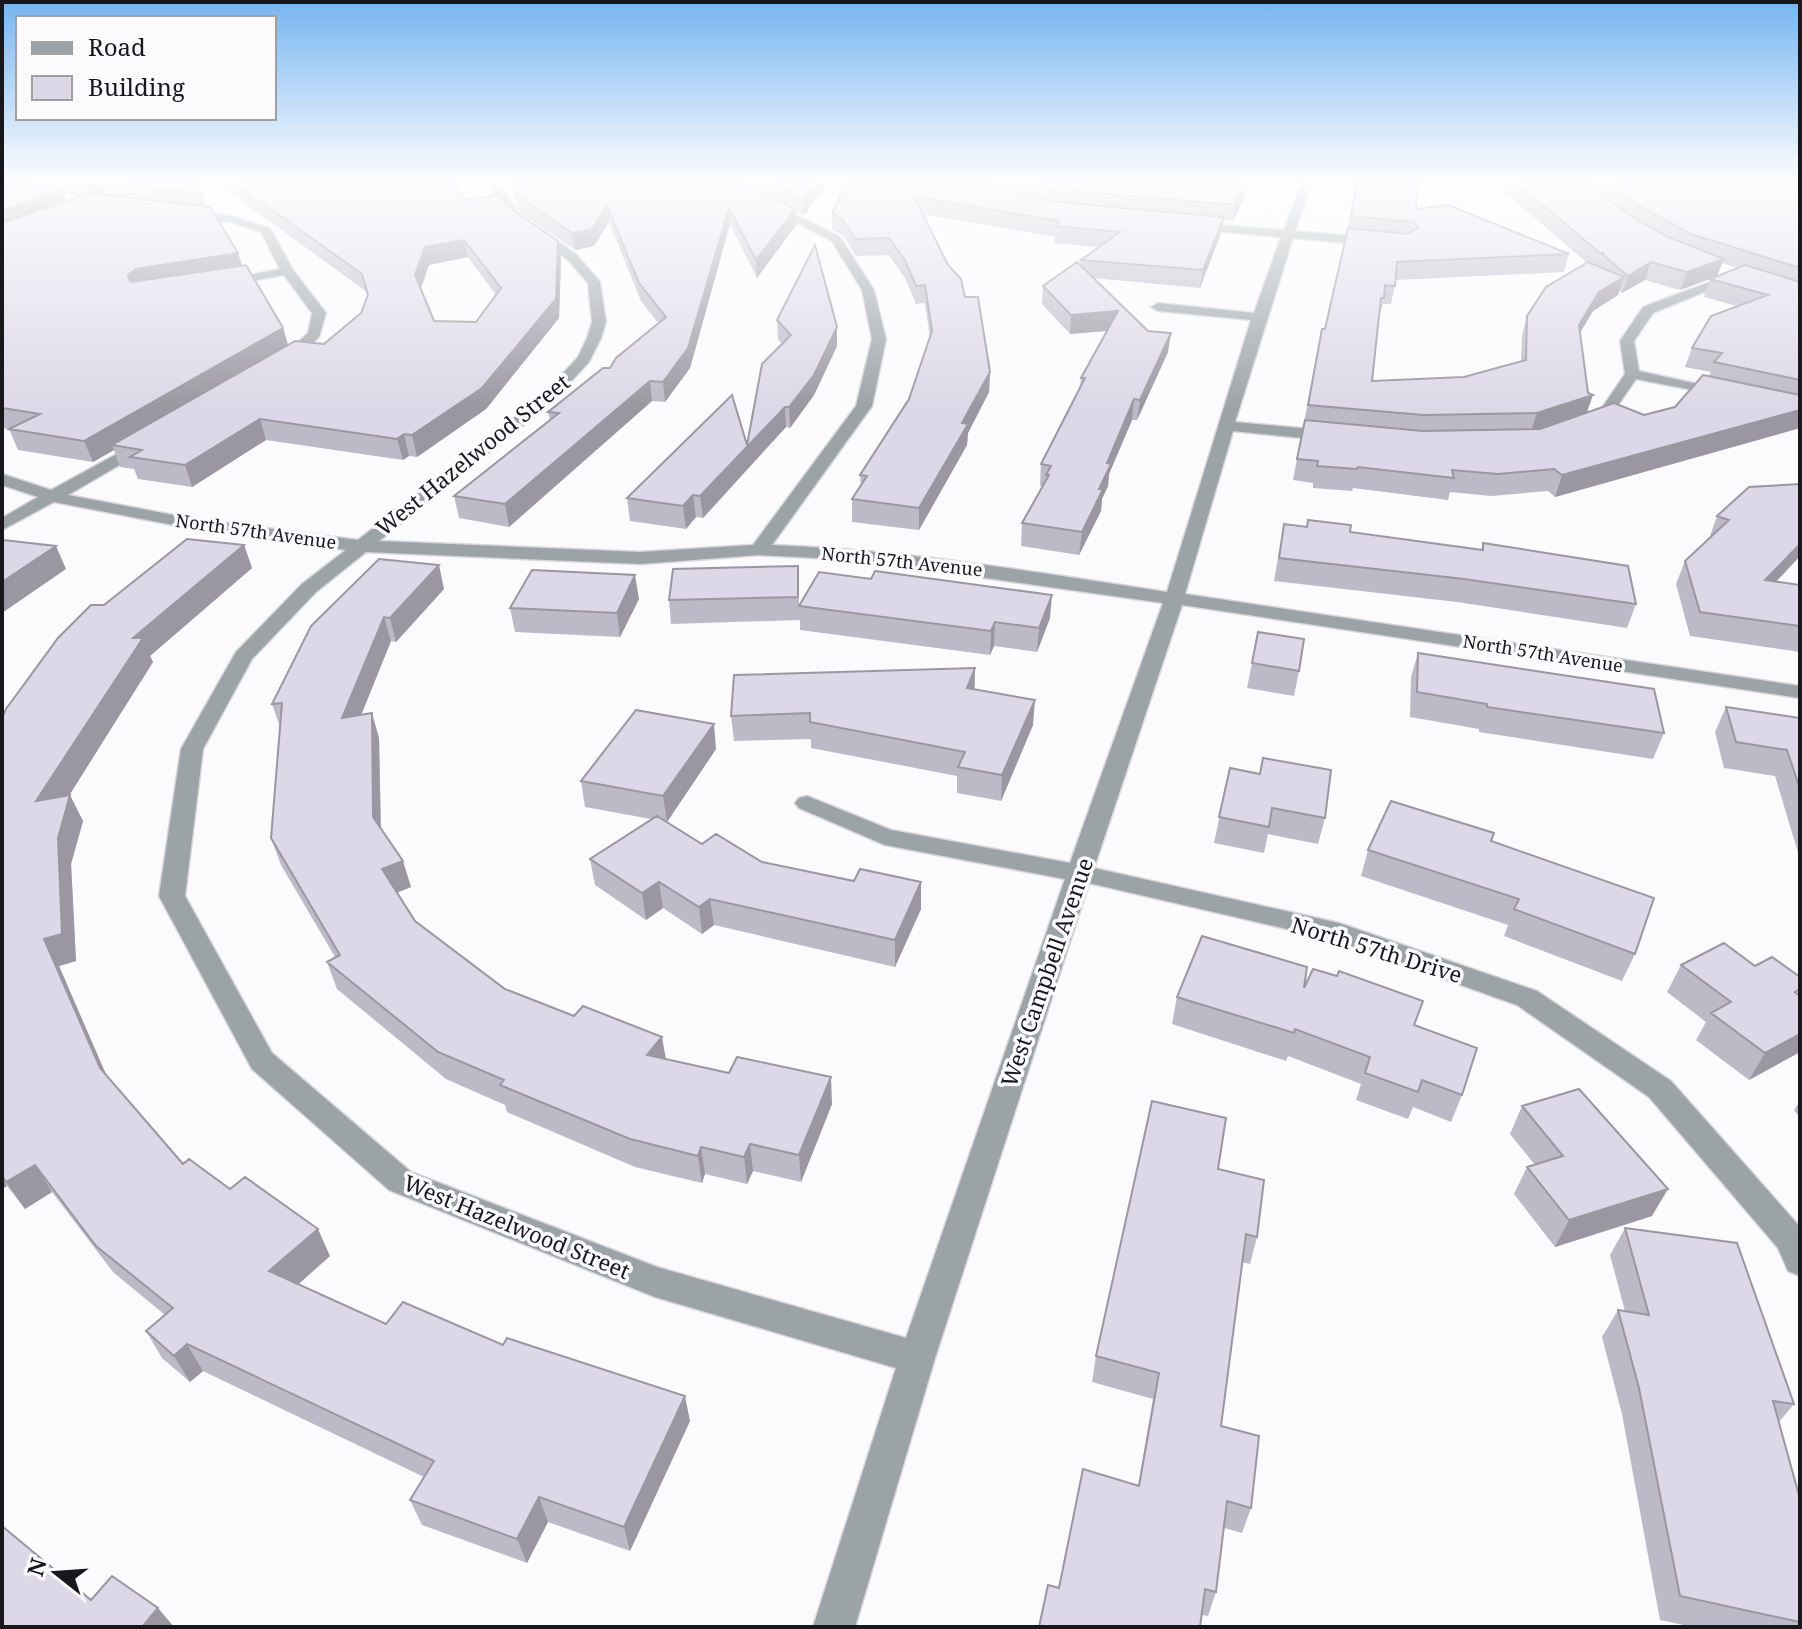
<svg xmlns="http://www.w3.org/2000/svg" width="1802" height="1629" font-family="'Noto Serif',serif">
<style>
.lines{fill:none;stroke-linecap:round;stroke-linejoin:round}
.minor-casing{stroke:#d7d6d9;stroke-width:3}
.minor{fill:#9ca3a7;fill-rule:evenodd}
.wall{fill:#bdbac7;fill-rule:evenodd}
.shaded-wall{fill:#9a97a2}
.building{fill:#dcd8e7;stroke:#9a97a2;stroke-width:2;fill-rule:evenodd}
.labels{text-anchor:middle;dominant-baseline:central;stroke-width:7;stroke-linejoin:round;paint-order:stroke}
.far-street-label{font-size:18px;fill:#18171c;stroke:#fbfafd}
.street-label{font-size:22px;fill:#18171c;stroke:#fbfafd}
</style>
<rect width="100%" height="100%" fill="#fbfafd"/>
<g class="lines">
<!-- minor casing -->
<g class="minor-casing">
<path id="minor" d="M488 181H498L519 215 576 254 600 282 606 322 601 338 589 362 551 403 379 541 640 552 753 545 856 406 872 339 862 290 832 241 717 181H730L840 237 874 290 886 339 872 406 772 545C905 550 1035 572 1167 592L1251 320 1158 311 1151 307 1158 303 1254 313 1281 237 1192 229 1186 226 1192 223 1284 230 1302 181H1312L1295 231 1378 238 1384 242 1378 246 1293 238 1235 422 1333 431 1341 436 1333 441 1233 431 1185 594 1800 686V698L1182 605 1094 868 1339 923 1537 991 1671 1081 1800 1227V1276L1788 1271 1778 1248 1649 1097 1517 1005 1334 940 1089 883 935 1358 855 1627H813L896 1368 655 1297 389 1190 252 1069 159 896 181 749 236 652 302 584 346 550 189 528 54 502 2 530V518L38 497 2 485V474L51 490 146 438 152 440V446L68 495 189 518 358 540 541 397 578 357 587 338 592 322 588 283 568 260 511 219 501 207ZM366 552 640 564 759 555 857 560 1163 603 1070 863 891 830 807 796 799 798 795 803 799 808 885 845 1065 879 906 1338 657 1267 411 1172 272 1053 185 896 203 749 252 659 316 592Z
M186 211 231 216 270 228 293 270 326 313 319 337 286 367H276L274 364 308 333 312 313 284 275 223 286 217 282 280 269 261 232 230 222 182 216V212Z
M1731 274 1741 277 1653 313 1634 341 1639 371 1729 391V397L1636 379 1607 421 1580 426V420L1597 415 1625 374 1620 341 1643 307Z"/>
</g>
<!-- minor -->
<use href="#minor" class="minor"/>
</g>
<!-- wall -->
<path class="wall" d="M2 181H195L203 194 206 206 238 253 242 266 283 328 288 345 324 344 361 313 368 296 367 292 214 181H455L463 200 506 205 561 259 559 318 486 409 417 457 409 456 403 460 266 440 192 487 138 479 134 469 120 467 114 450 93 462 18 450 9 429 2 428ZM116 188 119 196 99 194ZM64 194 82 195 66 201ZM468 257 496 295 476 322 434 321 421 289 429 265Z
M517 181H829L804 215 795 211 796 225 757 278 730 224 690 368 665 402 652 401 509 527 459 518 454 496 550 420 548 412 610 368 659 324 641 301 609 222 594 246 575 250 521 213 517 205 514 190Z
M839 181H1251L1233 221 1223 220 1221 233 1200 288 1094 278 1168 352 1137 420H1132L1109 474 1108 486 1102 499 1101 511 1079 555 1021 546 1022 523 1043 486H1040L1041 464 1080 387 1081 378 1107 331 1070 334 1042 304 1043 286 1080 265 1081 260 1098 247 1054 243 1055 237 922 214 965 297 990 372 989 392 968 433 967 445 919 530 852 522V499L861 486 860 475 909 399 930 338 925 303 916 304 905 278 889 255 856 256 843 235 832 230V213L846 185Z
M1357 181 1416 209 1569 254 1564 272 1396 280 1391 304H1383L1379 316 1372 381 1464 377 1521 361 1522 335 1527 316 1587 263 1492 181H1594L1611 201 1621 209 1601 188 1603 181H1800V428L1555 497 1548 491 1491 496 1450 492 1448 500 1353 488 1352 491 1313 488V483L1293 480 1322 329H1325L1347 232ZM1722 263 1738 268 1717 276ZM1710 279 1704 297 1737 306 1692 348 1685 367 1711 372 1709 376 1675 407 1644 415 1587 413 1580 333 1593 311 1618 295 1619 291 1622 293 1645 280 1680 290Z
M777 320 837 327V346L814 395 790 428 786 427 703 518 696 517 686 529 630 521 627 498 747 445 782 344 778 339Z
M1800 484V556L1776 582 1800 585V652L1690 636 1676 584 1685 561 1709 539 1717 516Z
M1284 524 1481 550 1483 543 1636 604 1627 628 1457 602 1274 581Z
M244 545 252 568 150 656 153 662 69 796 83 821 71 864 76 961 59 966 106 1076 183 1164 230 1189 330 1256 298 1284 386 1324 503 1345 690 1421 630 1551 548 1522 527 1563 422 1525 410 1500 424 1477 203 1371 190 1382 162 1358 146 1331 165 1315 113 1272 52 1192 25 1209 7 1186 2 1189V719L104 605Z
M798 566 799 605 1050 618 1037 652 994 646 990 655 800 630V620L671 624 669 600Z
M444 589 396 642 391 641 361 714 379 738 381 829 411 887 397 893 415 921 505 989 666 1059 832 1104 801 1182 753 1171 747 1184 705 1174 702 1183 635 1167 507 1112 505 1105 446 1079 337 989 327 962 335 957 281 865 271 838 280 727 272 704 311 626Z
M639 599 620 637 515 632 510 608Z
M1258 632 1299 671 1294 696 1247 688Z
M1418 653 1664 733 1653 759 1479 732V729L1410 717 1411 677Z
M975 668V689L1033 725 1001 801 957 793V776L811 748V739L734 741 731 716Z
M1726 707 1800 718V859L1775 776 1724 768 1715 732Z
M716 749 667 822 702 844 921 909 895 967 714 925 702 934 663 908 646 920 595 885 590 859 651 819 585 807 581 781Z
M1230 768 1325 818 1318 844 1268 834 1264 853 1214 843Z
M1491 841 1635 954 1622 981 1504 936 1508 925 1361 876 1368 850Z
M1681 965 1800 1052 1749 1080 1696 1040 1706 1022 1667 992Z
M1177 997 1415 1025 1462 1095 1451 1122 1413 1107 1408 1119 1356 1100 1361 1084 1288 1056 1286 1061 1172 1024Z
M1800 1101V1118L1794 1110Z
M1522 1106 1652 1216 1555 1247 1514 1194 1527 1167 1535 1165 1510 1134Z
M1218 1169 1257 1237 1250 1264 1242 1262 1221 1426 1251 1508 1242 1533 1224 1528 1216 1592 1208 1616 1059 1588 1138 1486 1153 1399 1092 1382 1096 1356Z
M1625 1228 1794 1404 1779 1422 1800 1499V1627H1693L1660 1620 1622 1414 1602 1337 1618 1310 1625 1311 1610 1255Z"/>
<!-- shaded-wall -->
<path class="shaded-wall" d="M33 181H34L39 192 62 189 68 205 2 230V211L33 184Z
M87 181H135L114 183 116 188 93 196Z
M817 181H829L804 215 803 199Z
M1246 181H1251L1233 221 1235 205Z
M607 206 609 222 594 246 575 250 572 233Z
M729 208 730 224 690 368 665 402 663 382Z
M795 209 796 225 757 278 756 260Z
M1224 217 1221 233 1200 288 1203 270Z
M464 240 468 257 429 265 419 293 415 275 425 247Z
M558 241 561 259 559 318 486 409 417 457 412 435Z
M238 253 244 271 135 298 128 275 136 269Z
M1724 259 1717 276 1680 290 1687 272Z
M1651 262 1645 280 1622 293 1628 276Z
M1624 277 1618 295 1593 311 1573 344 1579 325 1599 292Z
M1118 311 1116 330 1070 334 1071 315Z
M837 327V346L814 395 790 428 789 407Z
M283 328 289 348 112 445 114 450 93 462 84 441Z
M1171 333 1168 352 1137 420 1140 400Z
M990 372 989 392 968 433 967 445 919 530V508L962 423Z
M650 381 652 401 509 527 505 504Z
M1593 395 1586 415 1530 434 1537 413Z
M1134 399 1132 420 1109 474 1108 486 1102 499 1101 511 1079 555 1082 532 1107 463Z
M785 407 786 427 703 518 700 496Z
M1800 410V428L1555 497 1562 475Z
M260 419 266 440 192 487 185 465Z
M404 434 409 456 403 460 397 439Z
M693 495 696 517 686 529 683 506Z
M1800 544V556L1755 604 1765 580Z
M244 545 252 568 150 656 153 662 49 827 36 801 133 638Z
M56 546 66 569 2 613V582Z
M439 565 444 589 396 642 390 618Z
M635 575 639 599 620 637 617 613Z
M1052 595 1050 618 1037 652 1039 628Z
M384 617 391 641 350 743 342 718Z
M995 622 994 646 990 655 991 631Z
M975 668 974 692 967 688Z
M1035 700 1033 725 1001 801 1002 775Z
M372 713 379 738 381 844 373 817Z
M714 724 716 749 667 822 663 796Z
M70 795 83 821 71 864 76 961 59 966 115 1095 100 1068 44 939 58 838Z
M403 861 411 887 390 895 382 869Z
M659 882 663 908 646 920 642 893Z
M921 882V909L895 967V940Z
M710 899 714 925 702 934 699 907Z
M1800 1034V1052L1749 1080 1765 1053Z
M662 1037 667 1065 647 1055Z
M831 1077 832 1104 801 1182 799 1155Z
M750 1144 753 1171 747 1184 744 1157Z
M701 1147 705 1174 702 1183 698 1156Z
M35 1165 52 1192 25 1209 6 1182Z
M2 1178 7 1186 2 1189Z
M1668 1189 1652 1216 1555 1247 1569 1220Z
M318 1229 330 1256 283 1298 269 1271Z
M187 1344 203 1371 190 1382 174 1356Z
M685 1396 690 1421 630 1551 624 1527Z
M539 1497 548 1522 527 1563 517 1539Z
M158 1608 174 1627H142Z"/>
<!-- building -->
<path class="building" d="M2 181H33V184L62 189 2 211Z
M121 181H195L203 194 114 183Z
M231 181H455L463 200 498 195 506 205 558 241 556 299 482 388 412 435 404 434 397 439 260 419 185 465 130 457 142 450 112 445 295 341 324 344 361 313 368 295 362 274ZM464 240 501 288 476 322 434 321 415 275 425 247Z
M517 181H739L795 209 756 260 729 208 688 348 663 382 650 381 505 504 454 496 559 413 548 412 603 368H610L616 358 666 317 639 283 607 206 592 229 572 233 519 197 514 190Z
M766 181H817L803 199Z
M848 181H994L1025 195 1048 201 1224 217 1203 270 1081 260 1120 232 1055 226 1059 221 914 196 948 265 961 279 965 297H978L990 372 962 423 968 424 919 508 852 499 867 476 860 475 909 399 932 331 925 285 916 286 905 260 889 238 856 239 842 219 832 213Z
M1028 181H1246L1235 205 1050 189Z
M1357 181H1418L1416 209 1448 205 1569 254 1397 262 1395 286 1385 285 1384 298H1381L1372 381 1464 377 1526 360 1527 316 1546 287 1588 262 1624 277 1599 292 1579 325 1588 393 1593 395 1537 413 1423 415 1308 405 1322 329H1325L1348 228 1408 234 1418 227 1413 222 1351 216Z
M1514 181H1594L1611 201 1629 215 1668 237 1724 259 1687 272 1651 262 1628 276 1602 254 1604 253H1600Z
M1613 181H1800V268L1691 234 1638 205Z
M90 193 210 207 238 253 136 269 128 275 129 280 132 282 246 265 283 328 84 441 9 429 40 414 2 408V223Z
M815 245 837 327 814 375 789 407H785L700 496 693 495 683 506 627 498 732 395 747 445 762 364 791 335 777 320Z
M1077 262 1148 331 1171 333 1140 400 1134 399 1107 463 1111 464 1099 489H1103L1082 532 1022 523 1049 475H1046L1051 466 1041 464 1085 378H1081L1118 311 1071 315 1043 286Z
M1745 265 1800 282V380L1714 362 1722 353 1692 348 1711 316 1768 295 1710 279Z
M1703 375 1800 395V410L1562 475 1554 469 1498 474 1452 470 1454 478 1358 467 1357 469 1317 466 1318 461 1297 459 1305 420 1423 431 1540 429 1614 403 1644 415 1675 407Z
M1800 484V544L1765 580 1800 585V626L1700 612 1685 561 1729 520 1717 516 1749 487Z
M1308 520 1351 525 1350 532 1483 550V543L1628 566 1636 604 1464 579 1279 558 1284 524 1307 527Z
M187 539 244 545 133 638H143L36 801 70 795 58 838 62 934 44 939 100 1068 183 1164 189 1159 230 1189 245 1177 318 1229 269 1271 386 1324 403 1302 503 1345 507 1338 685 1396 624 1527 539 1497 517 1539 410 1500 434 1461 187 1344 174 1356 146 1331 173 1308 96 1246 35 1165 6 1182 2 1176V719L6 709 58 638 91 605H104Z
M2 540H3L56 546 2 582Z
M379 559 439 565 390 618 384 617 342 718 372 713 373 817 403 861 382 869 415 921 505 989 574 1016 583 1006 662 1037 647 1055 729 1073 737 1057 831 1077 799 1155 750 1144 744 1157 701 1147 698 1156 630 1139 500 1085 504 1080 438 1052 327 962 340 955 271 838 282 703 272 704 311 626Z
M798 566V597L669 600 673 569Z
M532 570 635 575 617 613 510 608Z
M875 571 1052 595 1039 628 995 622 991 631 799 606 819 572 871 579Z
M1258 632 1304 639 1299 671 1252 663Z
M1418 653 1654 689 1664 733 1487 707V704L1417 692Z
M975 668 967 688 1035 700 1002 775 958 767 965 752 810 722V713L731 716 734 675Z
M1726 707 1800 718V789L1787 750 1736 742Z
M636 710 714 724 663 796 581 781Z
M1263 758 1331 770 1325 818 1272 808 1269 827 1219 817 1230 768 1260 774Z
M1391 801 1494 833 1491 841 1654 898 1635 954 1514 909 1519 899 1368 850Z
M657 816 702 844 716 834 762 862 854 881 860 869 921 882 895 940 710 899 699 907 659 882 642 893 590 859Z
M1202 936 1307 967 1304 988 1313 969 1337 976 1339 971 1423 1001 1414 1025 1477 1048 1462 1095 1422 1080 1418 1092 1365 1073 1370 1057 1295 1029 1294 1033 1177 997Z
M1724 943 1755 966 1772 957 1800 977V989L1795 992 1800 996V1034L1765 1053 1711 1013 1731 1002 1681 965Z
M1579 1089 1668 1189 1569 1220 1527 1167 1563 1156 1522 1106Z
M1152 1101 1226 1118 1218 1169 1264 1180 1257 1237 1246 1234 1221 1426 1259 1436 1251 1508 1227 1501 1216 1592 1205 1589 1200 1627H1039L1048 1585 1059 1588 1083 1469 1139 1486 1159 1373 1096 1356Z
M1625 1228 1737 1243 1794 1404 1773 1401 1800 1499V1622L1680 1596 1639 1388 1618 1310 1649 1315Z
M2 1526 91 1600 112 1576 158 1608 142 1627H2Z"/>
<!-- sky -->
<linearGradient id="sky" x2="0" y2="1"><stop stop-color="#76b4f0"/><stop offset="0.44" stop-color="#fdfdfe"/><stop offset="1" stop-color="#fdfdfe" stop-opacity="0"/></linearGradient>
<rect width="1802" height="409" fill="url(#sky)"/>
<g class="labels">
<!-- far-street labels -->
<g class="far-street-label">
<text transform="translate(256 531) rotate(8)">North 57th Avenue</text>
<text transform="translate(902 561) rotate(6)">North 57th Avenue</text>
<text transform="translate(1543 653) rotate(9)">North 57th Avenue</text>
</g>
<!-- street labels -->
<g class="street-label">
<text transform="translate(472 454) rotate(-39)">West Hazelwood Street</text>
<text transform="translate(1377 949) rotate(17)">North 57th Drive</text>
<text transform="translate(1046 972) rotate(-71)">West Campbell Avenue</text>
<text transform="translate(517 1226) rotate(22)">West Hazelwood Street</text>
</g>
</g>
<!-- border -->
<rect width="1802" height="1629" fill="none" stroke="#18171c" stroke-width="8"/>
<!-- legend -->
<rect x="16" y="16" width="260" height="104" fill="#fbfafd" stroke="#a09fa3" stroke-width="2"/>
<rect x="32" y="42" width="40" height="12" fill="#9ca3a7" stroke="#a09fa3" stroke-width="2"/>
<text x="88" y="56" font-size="24" fill="#18171c">Road</text>
<rect x="32" y="76" width="40" height="24" fill="#dcd8e7" stroke="#a09fa3" stroke-width="2"/>
<text x="88" y="96" font-size="24" fill="#18171c">Building</text>
<!-- north arrow -->
<g transform="translate(56 1573) rotate(287)" stroke="#fbfafd" stroke-width="6" paint-order="stroke">
<path d="M0-6L14 30L0 20L-14 30Z" fill="#18171c"/>
<text y="-12" font-size="22" font-weight="bold" text-anchor="middle" fill="#18171c">N</text>
</g>
</svg>
